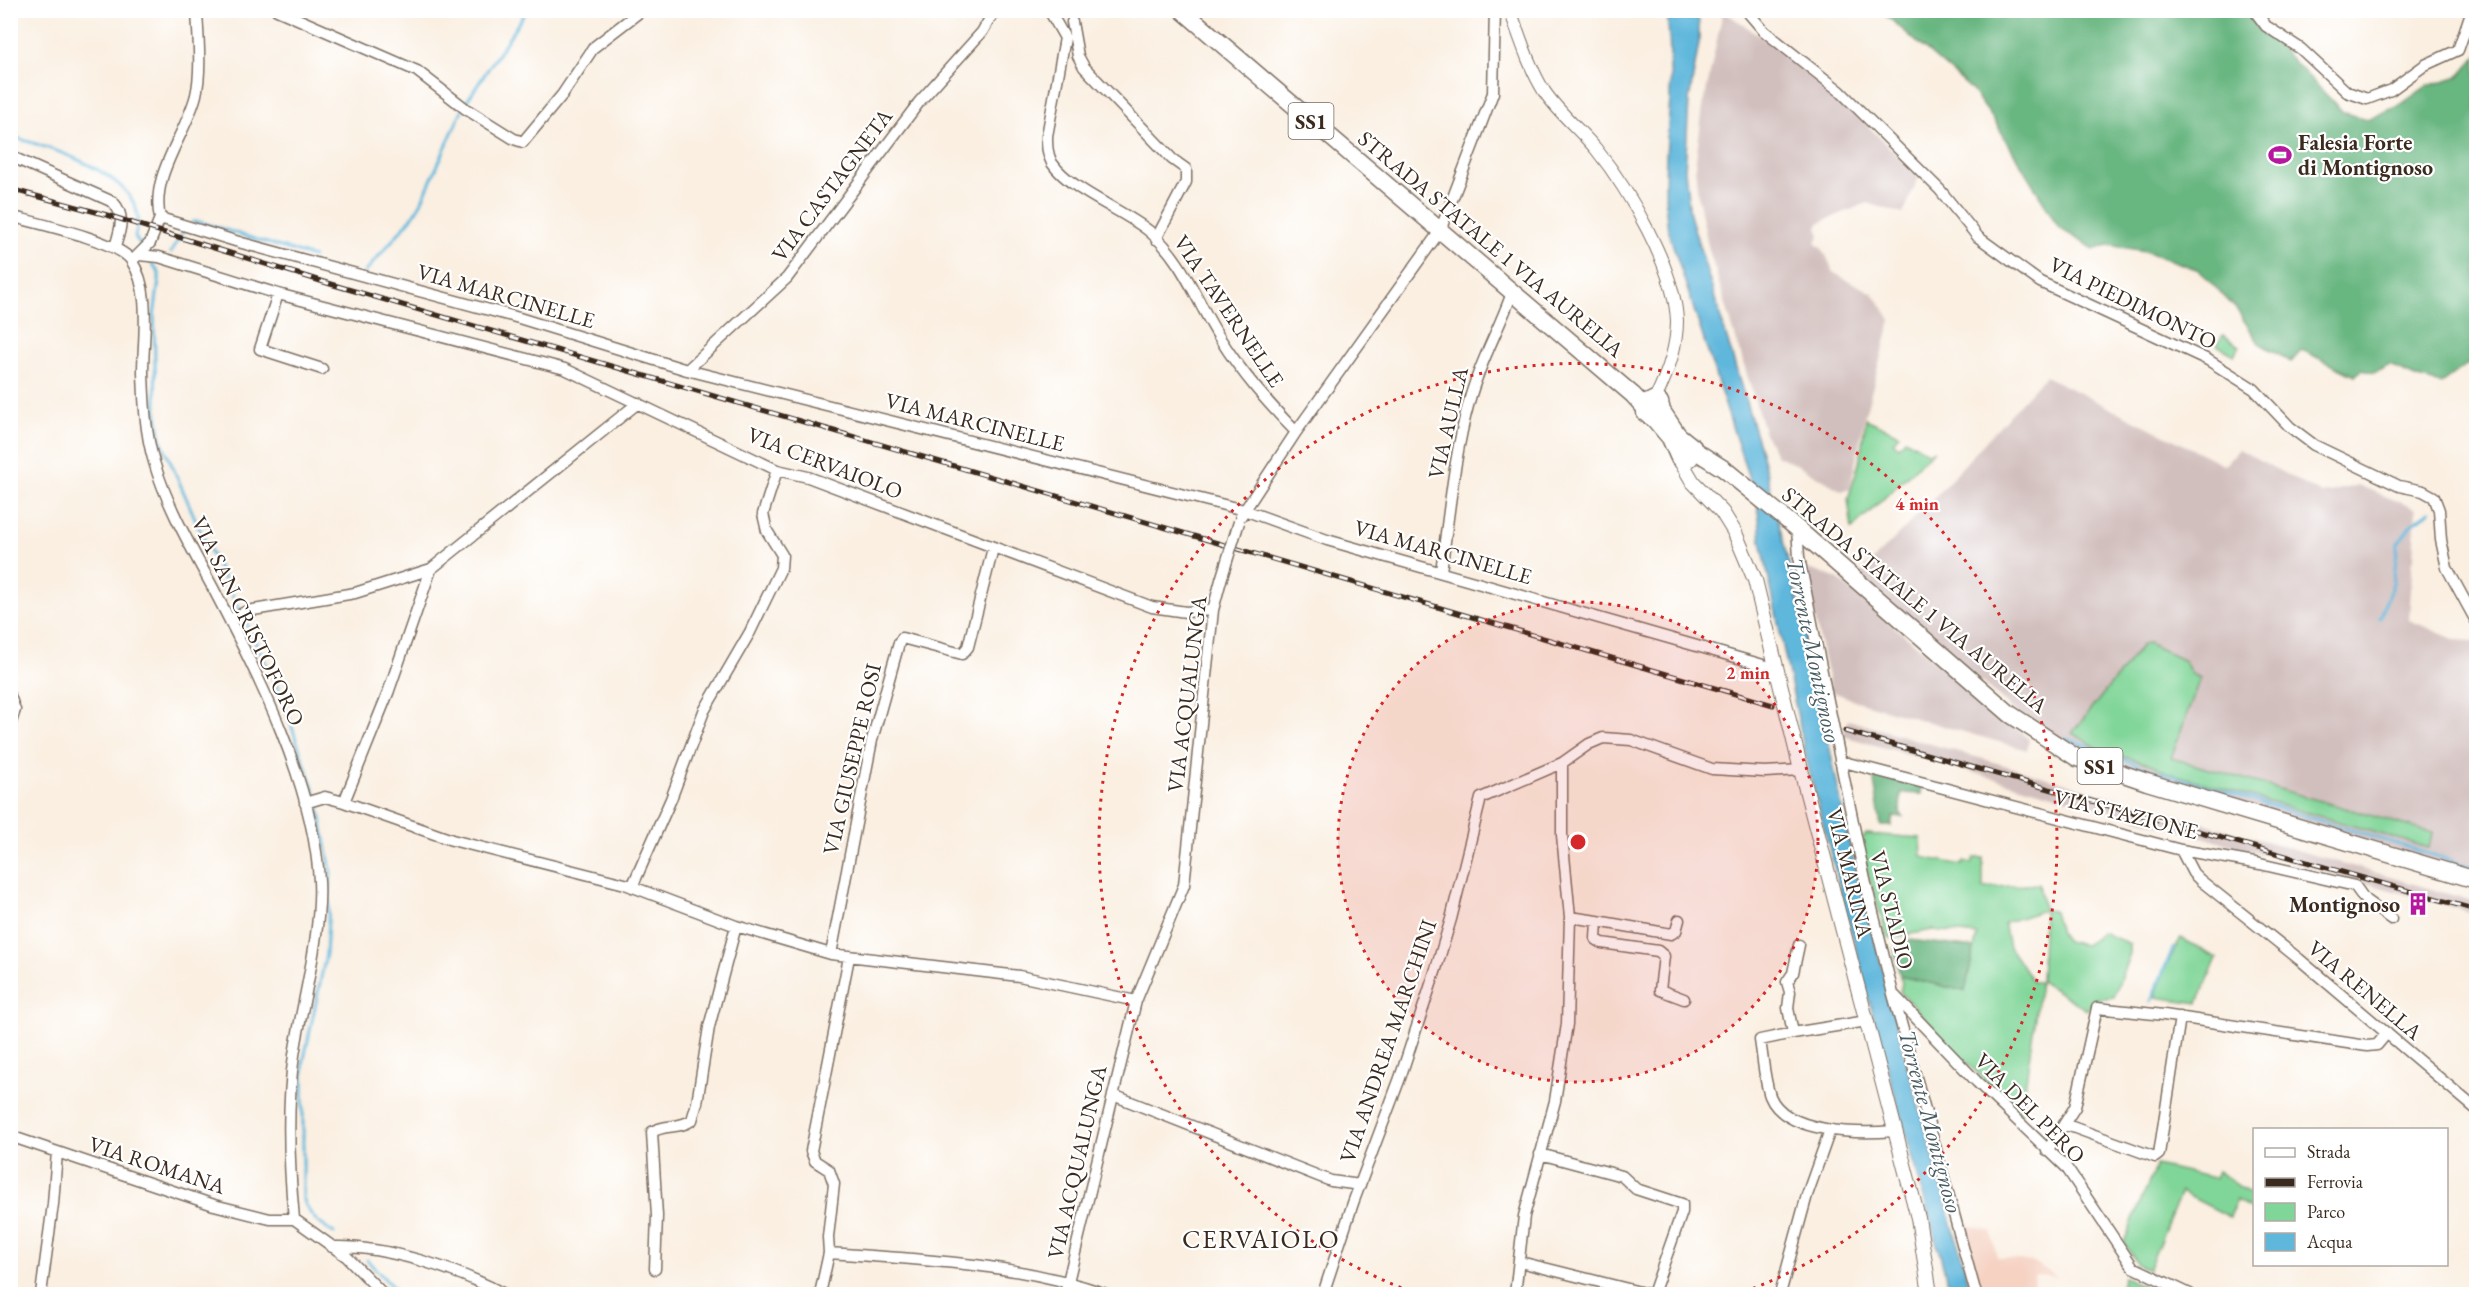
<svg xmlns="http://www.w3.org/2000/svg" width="2487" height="1305" font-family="'EB Garamond',serif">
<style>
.built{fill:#f5d2c2}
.industrial{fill:#d1bfbd}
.green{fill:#80d598;stroke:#5e805b;stroke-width:1.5}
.forest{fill:#68b680;stroke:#52704f;stroke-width:1.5}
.water{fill:#5fb7dc;stroke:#4d707d;stroke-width:1.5}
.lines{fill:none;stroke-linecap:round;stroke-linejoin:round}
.stream{stroke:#5fb7dc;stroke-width:3}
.minor-casing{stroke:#7e6f62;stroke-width:13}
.tertiary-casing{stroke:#7e6f62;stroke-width:14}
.secondary-casing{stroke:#7e6f62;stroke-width:16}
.primary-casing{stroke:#7e6f62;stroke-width:19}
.minor{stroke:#fff;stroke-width:10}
.tertiary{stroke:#fff;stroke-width:12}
.secondary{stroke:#fff;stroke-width:14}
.primary{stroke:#fff;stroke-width:16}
.rail-casing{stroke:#3b2a1e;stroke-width:5}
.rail{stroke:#fff;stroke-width:3;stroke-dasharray:9;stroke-linecap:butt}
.minor-bridge-casing{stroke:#7e6f62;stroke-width:13;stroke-linecap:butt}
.minor-bridge{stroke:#fff;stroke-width:10}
.ring{fill:none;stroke:#d62828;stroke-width:3;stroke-dasharray:3 6}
.labels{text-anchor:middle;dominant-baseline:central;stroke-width:4.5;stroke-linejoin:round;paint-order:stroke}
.shield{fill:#fff;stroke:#766a62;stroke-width:1.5}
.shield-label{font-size:21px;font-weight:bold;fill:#3b2a1e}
.poi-label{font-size:22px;font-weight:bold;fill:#3b2a1e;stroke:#fff;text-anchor:start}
.street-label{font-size:22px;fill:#3b2a1e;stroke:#fff}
.water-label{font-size:24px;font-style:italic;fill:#485b60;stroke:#fff}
.quarter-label{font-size:26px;letter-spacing:1.5px;fill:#3b2a1e;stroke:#fff}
.centre{fill:#d62828;stroke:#fff;stroke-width:3}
.ring-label{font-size:18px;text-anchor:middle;font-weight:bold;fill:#d62828;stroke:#fff;stroke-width:4.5;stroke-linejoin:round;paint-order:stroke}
</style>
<rect width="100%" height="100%" fill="#fff"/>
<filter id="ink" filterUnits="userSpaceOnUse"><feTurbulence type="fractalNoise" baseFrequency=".0167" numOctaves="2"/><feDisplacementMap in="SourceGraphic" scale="12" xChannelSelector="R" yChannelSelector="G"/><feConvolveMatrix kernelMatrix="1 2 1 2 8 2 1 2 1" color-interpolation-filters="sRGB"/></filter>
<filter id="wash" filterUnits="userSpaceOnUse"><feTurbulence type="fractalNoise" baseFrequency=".008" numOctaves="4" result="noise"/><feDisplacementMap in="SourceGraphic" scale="24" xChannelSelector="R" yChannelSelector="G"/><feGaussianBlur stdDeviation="1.35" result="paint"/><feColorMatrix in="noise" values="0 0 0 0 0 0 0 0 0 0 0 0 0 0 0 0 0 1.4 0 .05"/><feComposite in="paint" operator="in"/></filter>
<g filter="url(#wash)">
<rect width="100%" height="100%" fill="#faefe1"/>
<!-- built -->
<path class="built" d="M1960 1223 1991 1231 1997 1257 2033 1262 2058 1277 2036 1275 2032 1294H1980Z"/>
<!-- industrial -->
<path class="industrial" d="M1723 11 1787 54 1838 96 1919 177 1903 214 1867 203 1819 223 1817 228 1820 235 1815 243 1824 251 1834 273 1873 293 1891 320 1866 411 1850 488 1842 491 1798 465 1777 456 1765 434 1709 250 1698 197 1695 166 1703 107Z
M2045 376 2225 465 2239 449 2322 494 2358 485 2416 509 2409 620 2456 640 2476 641V875L2170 781 2107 761 2073 746 2025 720 1859 575 1934 498Z
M1808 569 1836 578 2029 739 2027 750 1856 701 1831 691 1813 609Z
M1848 720 2476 902V914L1843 736Z"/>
<!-- green -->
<path class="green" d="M2223 335 2240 346 2234 355 2217 345Z
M1866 419 1899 434 1893 442 1899 446 1905 439 1929 453 1934 450 1852 529 1848 499 1859 463Z
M2148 643 2185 661 2191 674 2200 678 2171 758 2432 833 2429 848 2166 772 2153 765 2103 751 2072 733 2143 644Z
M1866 834 1921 838 1922 857 1962 865 1964 861 1972 863 1974 858H1983V888L2039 884 2044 910 2054 911 2060 933 2066 941 2086 945 2102 932 2130 944V953L2114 997 2095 999 2087 1010 2041 981 2044 910 2004 923 2009 947 2033 982H2040L2021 1116 1954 1050 1900 992 1902 983 1900 976 1965 991 1977 935 1933 930 1890 938 1887 936 1863 857 1862 839Z
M2181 938 2217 958 2198 1003 2155 997 2164 970Z
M2156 1165 2214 1178 2217 1171 2254 1197V1211L2237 1200 2230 1217 2181 1192 2148 1270 2137 1264 2124 1242Z
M2123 1277 2162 1294C2152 1295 2141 1291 2135 1288L2134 1294H2120Z"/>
<!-- forest -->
<path class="forest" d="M1881 11H2245L2263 34 2276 43 2343 112 2367 120 2400 105 2427 86 2459 76 2476 57V362L2466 365 2441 384 2417 378 2390 365 2374 373 2362 369 2355 376 2302 350 2291 362 2259 343 2237 310 2199 270 2145 251 2108 245 2094 249 2059 228 1996 123 1971 89Z
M1873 774 1921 786V794L1901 793 1900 812 1903 817 1893 816 1891 826H1881Z
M1910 940 1974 948 1965 991 1900 976 1894 949 1898 944Z"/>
<!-- water -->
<path class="water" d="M1667 11H1694L1699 21V43L1689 100 1685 171 1690 215 1763 459 1807 638 1850 846 1910 1075 1972 1294H1951L1878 1034 1808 766 1761 541 1758 506 1668 230C1662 186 1667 143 1670 99 1671 69 1670 40 1667 11Z"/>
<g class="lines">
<!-- stream -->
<path class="stream" d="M465 104 527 10
M10 136C47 147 135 172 138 218 138 224 136 231 135 237L142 247
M192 222H200L313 257
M171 252 182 234
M150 260 159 273V280L154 316 156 410 161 440 204 539 240 611
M365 272 411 219 421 203 462 110
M243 617 279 690 316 796
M2380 618 2393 583 2398 543 2411 525 2430 511
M2065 738 2146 768 2476 868
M318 803 331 871 326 954 303 1064V1198C309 1216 318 1223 334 1233
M2151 1001 2173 948
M367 1260 399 1294"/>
</g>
</g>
<g filter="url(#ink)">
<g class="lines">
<!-- minor casing -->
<g class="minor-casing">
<path id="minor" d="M277 10 417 71 466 109 514 139 523 142 562 95 594 47 642 10
M1049 10 1065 38 1047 136C1047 145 1047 154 1052 163 1071 191 1122 209 1149 231 1184 260 1197 303 1221 340 1243 375 1268 403 1296 432
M1746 10 1764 31 1840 91 1940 190 1978 237 2040 282 2208 360 2254 389 2290 427 2314 445 2399 486 2423 491 2434 497 2439 510 2441 540 2447 568 2476 621
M2254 10 2266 26 2301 49 2347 92 2367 99 2391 90 2425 65 2458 50 2472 10
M1072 22 1078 56 1084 67 1172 159 1186 169V182L1156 239
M10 156 113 202C126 216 120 230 115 247
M10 216C36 223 118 241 131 260 152 291 143 337 143 372 144 402 145 432 154 462 167 506 192 549 214 590 258 674 314 785 319 881 322 933 302 1003 294 1055 286 1109 289 1166 294 1219L347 1257 383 1294
M160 218 242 243 519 318 687 370 1244 510 1327 540 1777 669
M160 218C150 175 186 135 196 95 202 69 198 37 197 10
M139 255 159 257 278 294 565 369 777 470 808 477 1152 607 1186 612 1213 610
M135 258 150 243 160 218
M278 294 260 349 322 369
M687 370 787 278 920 101 982 32 995 10
M1241 516 1296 432 1440 231 1493 93 1495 10
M1797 529 1799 557 1814 633 1865 880 1893 994 1976 1294
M1441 571C1449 515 1454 456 1469 402 1479 363 1500 328 1513 290
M230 620 247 611 355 593 431 569 638 403
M10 696 15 710 10 725
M1840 761 2181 850 2260 864 2355 886 2365 900 2391 919
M344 802 388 693 431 569
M305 803 325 797 344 802 452 840 625 884 736 926 831 954 1019 976 1136 1001
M2181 850 2193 873 2200 880 2299 959 2476 1109
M632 887 671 799 704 711 750 632 781 568 782 555 767 531 763 514 777 470
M1570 917 1597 921 1596 939 1602 943 1658 951 1664 956 1660 990 1684 999
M1597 921 1671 934 1676 931 1679 920
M1799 945 1793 973 1787 982 1790 992 1788 1008 1793 1033 1760 1040C1763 1058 1764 1079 1770 1096 1785 1134 1860 1134 1894 1131
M831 954 872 740 899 643 902 638 962 654 968 647 993 548
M1895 996 1977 1082 2066 1167 2133 1267 2190 1294
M1793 1033 1867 1021
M1113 1095 1331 1181 1360 1185
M2064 1124 2155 1157 2159 1154 2180 1017
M10 1136 214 1205 270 1219H294
M2047 1151 2075 1107 2097 1008 2164 1015 2367 1046 2377 1045 2387 1033
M1540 1154 1622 1176 1636 1189 1682 1204V1212L1653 1294
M332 1247C385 1245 457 1269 504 1294
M829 1253C922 1260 1018 1263 1106 1294
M1520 1262 1648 1294
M655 1269 657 1216 652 1132C664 1124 680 1129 692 1120L697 1103 709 1027 736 926
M41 1294 53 1204 57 1152
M820 1294 829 1253 828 1237 834 1184 829 1170 815 1161 811 1151 849 957
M1065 1294 1136 1001 1184 885 1213 610 1221 580
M1323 1294 1353 1203 1400 1078 1436 969 1451 919 1481 798 1562 763 1589 744 1603 738 1631 740 1712 769 1765 772 1801 770
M1515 1294 1524 1216 1555 1101 1567 1024 1570 917 1562 835V763
M1780 1294 1807 1195 1830 1130"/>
</g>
<!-- tertiary casing -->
<g class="tertiary-casing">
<path id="tertiary" d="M1510 10C1520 37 1529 67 1544 91 1558 112 1579 129 1596 149 1628 189 1675 268 1677 321 1677 348 1667 375 1655 399"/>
</g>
<!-- secondary casing -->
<g class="secondary-casing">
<path id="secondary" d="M1677 455 1693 482 1722 512 1735 533 1755 580 1801 770 1918 1218 1930 1294"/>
</g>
<!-- primary casing -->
<g class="primary-casing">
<path id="primary" d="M1182 10C1332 139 1484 266 1633 395L1644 407
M1655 399 1660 402 1662 411 1678 435 1693 447 1690 458H1679L1670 438 1654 419 1645 413V404Z
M1694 450 1724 469 1793 525 2010 714 2077 758 2147 782 2476 880"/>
</g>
<!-- minor -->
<use href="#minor" class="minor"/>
<!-- tertiary -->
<use href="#tertiary" class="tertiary"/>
<!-- secondary -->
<use href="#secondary" class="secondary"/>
<!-- primary -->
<use href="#primary" class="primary"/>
<!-- rail casing -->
<g class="rail-casing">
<path id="rail" d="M10 189 107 215 327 283 1773 705
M1845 731 2476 910"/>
</g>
<!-- rail -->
<use href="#rail" class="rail"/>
<!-- minor-bridge casing -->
<g class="minor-bridge-casing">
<path id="minor-bridge" d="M1221 580 1239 522"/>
</g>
<!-- minor-bridge -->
<use href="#minor-bridge" class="minor-bridge"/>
</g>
</g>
<!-- distance rings -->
<circle cx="1578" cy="842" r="240" fill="#d62828" fill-opacity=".12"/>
<g class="ring">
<circle cx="1578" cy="842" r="240"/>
<path d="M1418 1294A479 479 0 1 1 1738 1294"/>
</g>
<!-- icons -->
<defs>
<g id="stadium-bare" transform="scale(1.8)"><path d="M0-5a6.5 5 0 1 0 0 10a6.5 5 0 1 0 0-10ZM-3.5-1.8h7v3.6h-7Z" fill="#b5179e" stroke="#fff" stroke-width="2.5" paint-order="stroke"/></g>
<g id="building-bare" transform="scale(1.8)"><path d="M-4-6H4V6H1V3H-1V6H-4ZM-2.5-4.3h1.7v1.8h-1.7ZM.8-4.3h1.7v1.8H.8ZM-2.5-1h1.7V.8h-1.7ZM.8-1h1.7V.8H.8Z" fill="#b5179e" stroke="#fff" stroke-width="2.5" paint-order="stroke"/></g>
</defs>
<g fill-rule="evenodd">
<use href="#stadium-bare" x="2280" y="155"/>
<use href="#building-bare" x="2418" y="904"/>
</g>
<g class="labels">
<!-- shield labels -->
<g class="shield">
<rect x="1288.5" y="103" width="45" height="36" rx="4.5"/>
<rect x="2077.5" y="748" width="45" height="36" rx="4.5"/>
</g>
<g class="shield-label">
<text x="1311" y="121">SS1</text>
<text x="2100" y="766">SS1</text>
</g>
<!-- poi labels -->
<g class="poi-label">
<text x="2298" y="142">Falesia Forte<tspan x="2298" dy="25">di Montignoso</tspan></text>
<text x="2400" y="904" text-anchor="end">Montignoso</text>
</g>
<!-- street labels -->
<g class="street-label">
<text transform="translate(832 185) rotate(-53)">VIA CASTAGNETA</text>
<text transform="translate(1491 244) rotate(40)">STRADA STATALE 1 VIA AURELIA</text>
<text transform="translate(506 296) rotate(16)">VIA MARCINELLE</text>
<text transform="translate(2133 303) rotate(26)">VIA PIEDIMONTO</text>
<text transform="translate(1229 311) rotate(56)">VIA TAVERNELLE</text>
<text transform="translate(975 422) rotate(14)">VIA MARCINELLE</text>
<text transform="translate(1448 423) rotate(-77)">VIA AULLA</text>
<text transform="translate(825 463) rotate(21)">VIA CERVAIOLO</text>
<text transform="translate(1443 552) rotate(16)">VIA MARCINELLE</text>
<text transform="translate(1915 600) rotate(40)">STRADA STATALE 1 VIA AURELIA</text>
<text transform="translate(248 621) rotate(64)">VIA SAN CRISTOFORO</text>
<text transform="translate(1187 694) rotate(-83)">VIA ACQUALUNGA</text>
<text transform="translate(852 759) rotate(-77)">VIA GIUSEPPE ROSI</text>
<text transform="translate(2126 814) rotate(14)">VIA STAZIONE</text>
<text transform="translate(1850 873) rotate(76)">VIA MARINA</text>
<text transform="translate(1892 910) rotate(76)">VIA STADIO</text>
<text transform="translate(2365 990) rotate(40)">VIA RENELLA</text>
<text transform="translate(1388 1041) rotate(-71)">VIA ANDREA MARCHINI</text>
<text transform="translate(2030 1108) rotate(45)">VIA DEL PERO</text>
<text transform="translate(1077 1162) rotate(-77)">VIA ACQUALUNGA</text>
<text transform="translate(157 1165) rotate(18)">VIA ROMANA</text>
</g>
<!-- water labels -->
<g class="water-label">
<text transform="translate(1814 650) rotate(78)">Torrente Montignoso</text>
<text transform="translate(1931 1121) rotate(75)">Torrente Montignoso</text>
</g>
<!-- quarter labels -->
<g class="quarter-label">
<text x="1261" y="1239">CERVAIOLO</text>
</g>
</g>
<circle cx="1578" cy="842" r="9" class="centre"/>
<g class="ring-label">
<text x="1917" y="510">4 min</text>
<text x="1748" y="679">2 min</text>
</g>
<!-- margin -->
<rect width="2487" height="1305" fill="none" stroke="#fff" stroke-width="36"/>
<!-- legend -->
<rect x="2253" y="1128" width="195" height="138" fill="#ffffff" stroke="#b1aaa5" stroke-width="1.5"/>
<rect x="2265" y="1148" width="30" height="9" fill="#ffffff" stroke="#b1aaa5" stroke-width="1.5"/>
<text x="2307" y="1158" font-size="18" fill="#3b2a1e">Strada</text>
<rect x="2265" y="1178" width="30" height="9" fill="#3b2a1e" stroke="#b1aaa5" stroke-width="1.5"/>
<text x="2307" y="1188" font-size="18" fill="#3b2a1e">Ferrovia</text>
<rect x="2265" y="1203" width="30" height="18" fill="#80d598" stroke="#b1aaa5" stroke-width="1.5"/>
<text x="2307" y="1218" font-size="18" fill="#3b2a1e">Parco</text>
<rect x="2265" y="1233" width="30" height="18" fill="#5fb7dc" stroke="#b1aaa5" stroke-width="1.5"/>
<text x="2307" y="1248" font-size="18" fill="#3b2a1e">Acqua</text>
</svg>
